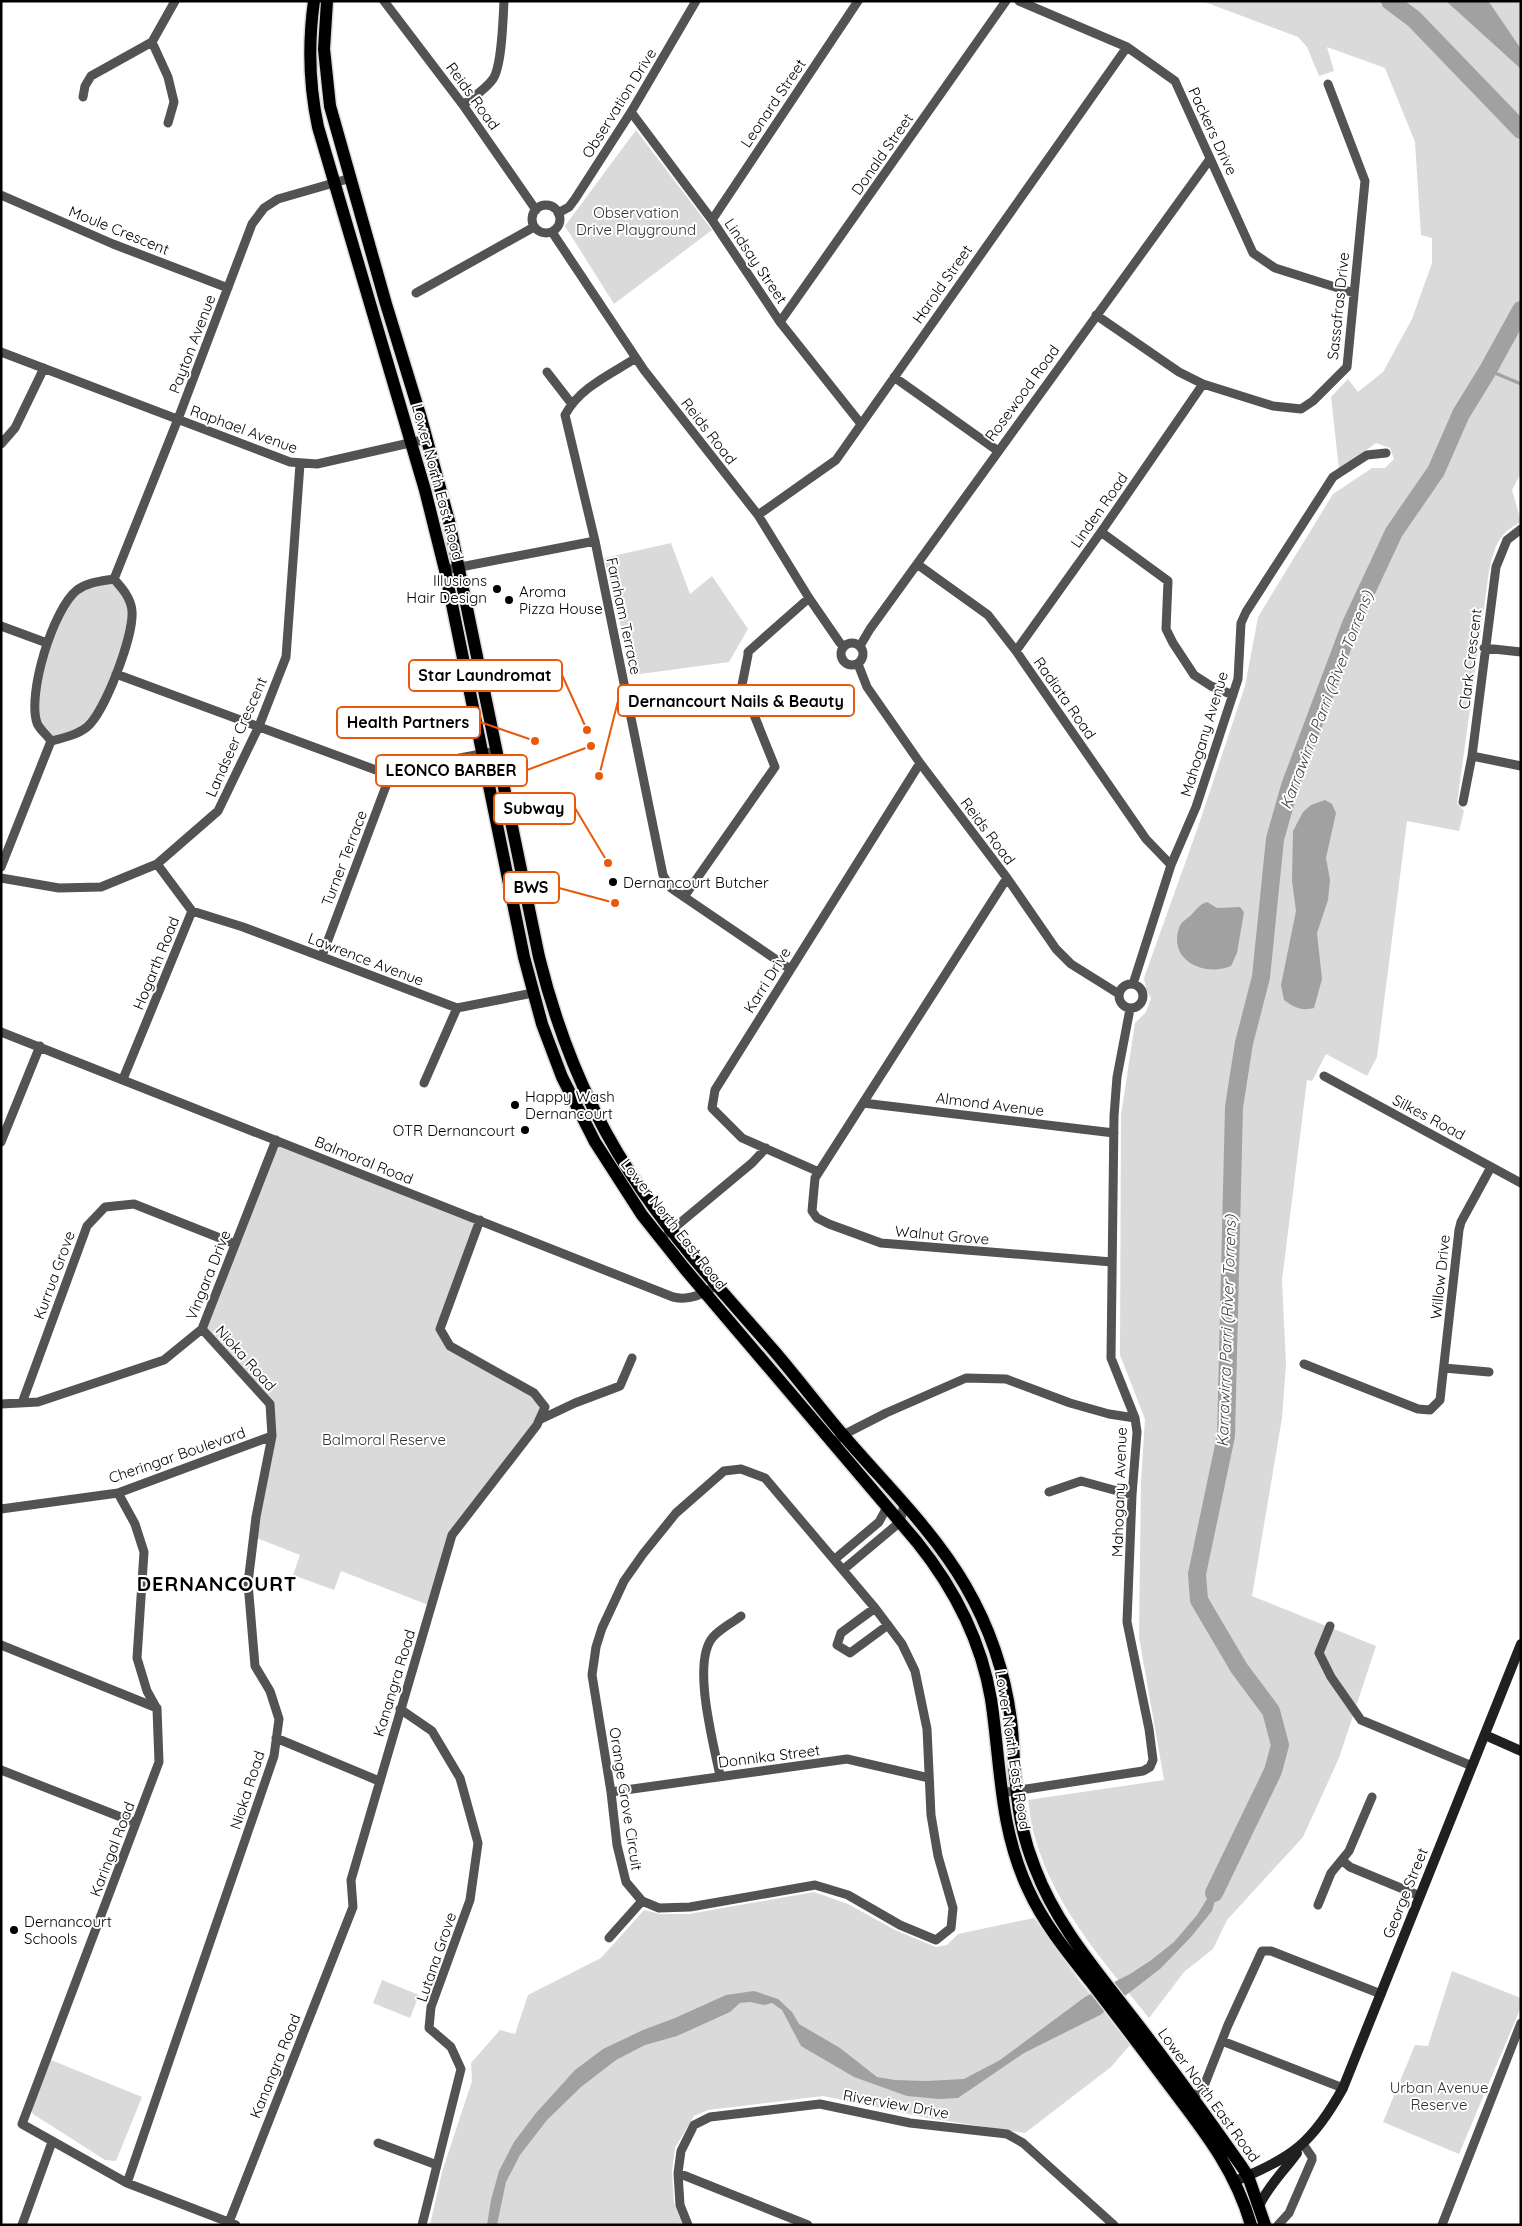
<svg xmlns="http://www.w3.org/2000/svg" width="1522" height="2226" font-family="Quicksand,sans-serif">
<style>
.green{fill:#dadada}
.water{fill:#a1a1a1}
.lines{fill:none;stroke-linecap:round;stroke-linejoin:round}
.stream{stroke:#a1a1a1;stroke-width:3}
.river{stroke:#a1a1a1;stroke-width:18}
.primary-casing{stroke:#dbdbdb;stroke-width:15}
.street{stroke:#535353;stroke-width:9}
.secondary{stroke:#202020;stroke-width:10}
.primary{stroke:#000;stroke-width:12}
.poi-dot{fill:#000;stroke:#fff;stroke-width:2}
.labels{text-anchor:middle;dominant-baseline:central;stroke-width:4;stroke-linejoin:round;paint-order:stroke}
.street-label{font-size:15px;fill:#000;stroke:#fff}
.park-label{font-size:15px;fill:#313131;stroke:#fff}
.poi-label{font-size:15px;fill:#000;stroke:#fff;text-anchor:start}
.water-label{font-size:16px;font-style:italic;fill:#424242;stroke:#fff}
.district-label{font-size:20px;font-weight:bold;letter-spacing:1px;fill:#000;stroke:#fff}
.leader{fill:none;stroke:#e8590c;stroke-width:2}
.callout-dot{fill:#e8590c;stroke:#fff;stroke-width:2}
.callout{fill:#fff;stroke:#e8590c;stroke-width:2}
.callout-label{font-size:16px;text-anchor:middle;font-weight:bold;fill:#000}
</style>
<rect width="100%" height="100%" fill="#fff"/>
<!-- green -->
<path class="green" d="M1202 1H1521V473L1512 490 1521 522C1497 534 1495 547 1489 571L1457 803 1464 811 1459 831 1407 821 1377 1057 1367 1076 1326 1054 1312 1081 1307 1080 1282 1280 1286 1365 1282 1418 1252 1596 1376 1646 1339 1758 1303 1837 1227 1920 1213 1949 1184 1972 1149 2018C1104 1962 1055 1908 1035 1838 1031 1826 1030 1812 1028 1800L1164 1780 1139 1637 1141 1482 1145 1419 1120 1355 1121 1115 1135 1023 1146 1012 1151 998 1146 989 1144 978 1198 827 1245 686 1258 617 1333 494 1372 468H1385L1394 459 1390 448 1376 443 1339 470 1331 397 1348 379 1358 392 1383 372 1412 319 1432 263V238L1421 235 1415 142 1385 68 1327 47 1334 71 1319 76 1307 47 1298 37Z
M636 130 712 230 614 304 565 226Z
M671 543 690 594 712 576 748 629 729 662 633 675 604 558Z
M114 579 132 610 116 674 87 727 51 741C47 736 39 729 37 722 27 674 54 631 77 591Z
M276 1140 480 1220 440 1329 450 1346 534 1393 545 1407 452 1535 431 1606 341 1571 334 1590 293 1575 300 1555 254 1537 272 1436 270 1404 202 1329Z
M814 1892 848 1904 895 1930 936 1947 947 1945 958 1934 1034 1918 1078 1979 1130 2045 1111 2067 1025 2133 928 2118 823 2096 708 2110 694 2116 675 2148 672 2172 674 2203 683 2225H430L442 2172 472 2081 471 2063 500 2030 515 2034 528 1995 601 1958 644 1910 660 1914H689Z
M1452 1971 1521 1998V2007L1459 2154 1383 2122 1415 2045 1428 2046Z
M382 1980 419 1995 410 2018 373 2003Z
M51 2060 142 2097 116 2161 105 2160 33 2114 31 2110Z"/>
<!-- water -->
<path class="water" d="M1446 1 1489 2 1521 49V69Z
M1325 800 1332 804 1336 813 1326 858 1330 880 1328 900 1317 933 1322 979 1314 1008C1301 1011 1295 1008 1284 1000L1281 985 1296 911 1292 881 1293 831 1303 812 1311 805Z
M1207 902 1217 908 1240 907 1244 912 1237 953 1231 966C1205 977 1168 961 1179 928 1181 921 1188 919 1192 914 1197 909 1200 904 1207 902Z
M1223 1873 1212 1911 1191 1937 1160 1969 1100 2015 1024 2053 958 2098 939 2099 907 2096 854 2077 801 2046 782 2010 772 2003 764 2005 750 2002 740 2003 730 2012 677 2036 645 2045 616 2060 581 2087 547 2120 520 2155 506 2182 497 2225H487L491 2200 499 2171 514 2142 536 2113 575 2070 603 2049 643 2030 675 2018 726 1995 754 1991 778 1999 792 2012 799 2024 840 2048 877 2077 895 2080 926 2081 964 2079 1000 2060 1085 1997 1130 1974 1150 1961 1174 1942 1197 1915Z"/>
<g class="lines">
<!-- stream -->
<path class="stream" d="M1488 370 1521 384"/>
<!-- river -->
<path class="river" d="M1390 1 1414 19 1521 130
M1214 1893 1273 1771 1280 1745 1271 1711 1239 1668 1199 1600 1197 1574 1226 1436 1234 1107 1244 1043 1261 977 1275 839 1290 786 1351 624 1394 532 1436 471 1461 414 1488 370 1521 310"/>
<!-- primary casing -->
<g class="primary-casing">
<path id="primary" d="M314 1C308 44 309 85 318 127L425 490 445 570 524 957 542 1024 562 1077 595 1142 642 1215 685 1269 917 1542C954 1588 981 1640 991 1699 1001 1765 999 1827 1028 1889 1044 1924 1067 1952 1091 1982 1117 2016 1143 2050 1169 2085 1203 2130 1235 2169 1251 2225
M327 1 324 49 330 106 386 304 421 418 449 521 539 957C560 1042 593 1121 643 1192 682 1249 730 1300 775 1352 798 1379 820 1408 843 1435 885 1484 933 1530 965 1585 989 1626 1005 1673 1011 1720 1014 1741 1013 1763 1016 1784 1018 1813 1024 1841 1035 1868 1056 1924 1096 1970 1132 2017 1170 2066 1207 2117 1242 2167L1248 2176 1265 2225"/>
</g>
<!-- street -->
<path class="street" d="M384 1 463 105 536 210
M1019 1 1127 47 1175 81 1253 253 1275 268 1354 293
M152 42 168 77 174 102 168 123
M83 97 85 86 91 76 152 42 175 1
M463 105C473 97 485 90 493 79 502 66 503 19 504 1
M631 112 712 220 780 322 861 424
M1 195 113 244 228 288
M532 219a14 14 0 1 1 28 0a14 14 0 1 1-28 0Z
M558 213 569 207 575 199 631 112 696 1
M712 220 858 1
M552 232 644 370 758 515 809 598 840 643 844 646
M416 293 534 227
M1096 315 1179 372 1203 384 1273 406 1301 409 1313 401 1347 367 1365 181 1328 84
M780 322 1006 1
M1 352 290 462 317 464 427 439
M636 358C611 374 579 388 565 415L595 541 663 875 671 888 790 969
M547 372 571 403
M894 377 998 451
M1 444 15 428 44 368
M758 515 836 460 1127 47
M1101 532 1168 581 1166 629 1173 643 1194 675 1211 686 1233 695
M917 564 988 615 1016 651 1146 839 1171 865
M445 570 595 541
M114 579 178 419 252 224 264 208 278 199 351 178
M114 579C122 588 131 598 132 611 134 635 105 712 87 727 77 735 63 738 51 741 47 735 39 729 37 723 27 694 53 609 77 590 88 582 101 581 114 579Z
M1 626 47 643
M841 654a11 11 0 1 1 22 0a11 11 0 1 1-22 0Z
M860 646 870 629 1210 159
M1484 648 1521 652
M1016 651 1101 532 1203 384
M858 664 867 687 920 763 1007 878 1056 949 1071 964 1119 994
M116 674 376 770 401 769 497 751
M1472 756 1521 766
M1463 802 1472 756 1496 567 1507 540 1521 529
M1 867 51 741
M1 878 59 888 101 887 157 864 218 811 259 726 286 657 300 464
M1007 878 815 1178 812 1211 817 1218 829 1224 881 1243 1112 1262
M684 897 775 767 742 685 748 655V652L809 598
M192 911 243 927 457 1008 533 993
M322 956 392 770
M1119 996a12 12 0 1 1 24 0a12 12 0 1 1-24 0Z
M1133 984 1171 865 1196 807 1238 679 1241 623 1246 612 1333 477 1367 455 1386 453
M1 1032 673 1297C690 1301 703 1294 717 1285
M1324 1076 1521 1183
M123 1079 192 911 157 864
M424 1083 457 1008
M863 1103 1114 1133
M1 1142 40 1046
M819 1172 742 1138 712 1108 715 1090 920 763
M668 1233 752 1163 766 1148
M1304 1364 1418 1409 1430 1410 1440 1400 1459 1230 1461 1222 1491 1167
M1444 1368 1489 1372
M22 1403 87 1226 105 1207 134 1204 235 1244
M1 1404 38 1402 164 1360 202 1329 276 1140
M539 1420 575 1403 620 1386 632 1358
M833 1443 843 1435 886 1413 966 1378 1006 1379 1070 1403 1109 1414 1135 1418
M741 1469 765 1478 875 1608 902 1644 915 1671 927 1729 931 1815 938 1856 953 1908 951 1928 936 1940 900 1925 848 1895 815 1885 690 1907 659 1908 642 1901 626 1882 617 1845 611 1792 592 1675 596 1647 602 1628 624 1581 643 1554 676 1513 724 1471Z
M1049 1492 1081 1481 1132 1495
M118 1493 135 1524 144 1552 137 1658 147 1691 157 1709 159 1762 22 2124 127 2183 236 2225
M1 1509 118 1493 272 1436
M835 1559 879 1522 887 1507
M844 1569 900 1522 904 1505
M875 1608 841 1633 837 1645 850 1653 888 1625
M1330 1626 1319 1653 1331 1677 1361 1720 1472 1766
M1 1645 157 1708
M400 1709 432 1731 460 1778 478 1843 470 1900 431 2007 429 2028 451 2047 461 2069 422 2225
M276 1738 379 1781
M1 1770 136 1823
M720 1776C714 1745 691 1662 713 1637 720 1629 732 1623 741 1616
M611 1792 847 1759 929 1778
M1001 1793 1143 1771 1150 1767 1153 1760 1149 1729 1127 1622 1132 1495 1137 1432 1135 1418 1111 1358 1114 1116 1117 1077 1130 1009
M1343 1861 1350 1867 1420 1896
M1318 1905 1331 1873 1349 1851 1372 1797
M609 1938 642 1901
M1222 2041 1343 2088
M1189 2099 1201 2091 1204 2086 1228 2025 1262 1951H1271L1381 1994
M378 2143 437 2165
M678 2173 808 2225
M127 2183 274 1756 279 1719 270 1691 255 1666 248 1583 256 1517 272 1436 270 1404 202 1329
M229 2222 353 1907 351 1880 452 1535 537 1425 545 1407 534 1393 450 1346 440 1329 480 1220
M22 2225 52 2142
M688 2225 680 2205 678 2173 681 2151 694 2125 710 2117 820 2104 910 2123 1007 2134 1023 2143 1114 2225
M1278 2225 1289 2213 1312 2160V2157L1303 2144
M1442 2225 1521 2023"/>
<!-- secondary -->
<path class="secondary" d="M1485 1735 1521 1751
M1235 2181C1293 2158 1313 2142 1343 2088L1521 1644
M1259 2206C1268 2186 1284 2171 1297 2153"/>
<!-- primary -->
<use href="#primary" class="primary"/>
</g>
<!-- markers -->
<g class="poi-dot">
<circle cx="497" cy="589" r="5"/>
<circle cx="509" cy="600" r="5"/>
<circle cx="613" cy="882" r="5"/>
<circle cx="515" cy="1105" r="5"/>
<circle cx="525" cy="1130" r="5"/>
<circle cx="14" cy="1930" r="5"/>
</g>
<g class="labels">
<!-- street labels -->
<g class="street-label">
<text transform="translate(473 96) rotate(54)">Reids Road</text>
<text transform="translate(619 103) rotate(-58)">Observation Drive</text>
<text transform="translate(773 103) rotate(-56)">Leonard Street</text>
<text transform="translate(1213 131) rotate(65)">Packers Drive</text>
<text transform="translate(882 154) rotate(-55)">Donald Street</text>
<text transform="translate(119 230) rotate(22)">Moule Crescent</text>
<text transform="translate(756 261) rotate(56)">Lindsay Street</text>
<text transform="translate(942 284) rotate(-55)">Harold Street</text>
<text transform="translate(1338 306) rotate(-84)">Sassafras Drive</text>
<text transform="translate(192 344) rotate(-69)">Payton Avenue</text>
<text transform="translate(1022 393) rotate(-54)">Rosewood Road</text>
<text transform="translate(244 429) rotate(20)">Raphael Avenue</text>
<text transform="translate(709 431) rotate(52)">Reids Road</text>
<text transform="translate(438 482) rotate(75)">Lower North East Road</text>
<text transform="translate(1099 510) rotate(-55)">Linden Road</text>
<text transform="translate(624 616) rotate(78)">Farnham Terrace</text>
<text transform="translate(1470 659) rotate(-83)">Clark Crescent</text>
<text transform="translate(1065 698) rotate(55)">Radiata Road</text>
<text transform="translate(1204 734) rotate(-73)">Mahogany Avenue</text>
<text transform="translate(236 737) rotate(-66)">Landseer Crescent</text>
<text transform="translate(988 831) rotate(53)">Reids Road</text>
<text transform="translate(344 858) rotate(-69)">Turner Terrace</text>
<text transform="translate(366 959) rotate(21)">Lawrence Avenue</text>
<text transform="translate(156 963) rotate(-68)">Hogarth Road</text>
<text transform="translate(767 980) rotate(-58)">Karri Drive</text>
<text transform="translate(990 1104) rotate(7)">Almond Avenue</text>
<text transform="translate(1429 1117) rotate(28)">Silkes Road</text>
<text transform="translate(364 1160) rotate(22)">Balmoral Road</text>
<text transform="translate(674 1224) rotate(52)">Lower North East Road</text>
<text transform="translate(942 1235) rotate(5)">Walnut Grove</text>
<text transform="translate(54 1275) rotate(-70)">Kurrua Grove</text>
<text transform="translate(208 1275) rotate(-68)">Vingara Drive</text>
<text transform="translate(1440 1277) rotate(-84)">Willow Drive</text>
<text transform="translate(246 1358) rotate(48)">Nioka Road</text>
<text transform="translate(177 1455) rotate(-19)">Cheringar Boulevard</text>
<text transform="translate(1119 1492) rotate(-88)">Mahogany Avenue</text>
<text transform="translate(394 1683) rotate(-73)">Kanangra Road</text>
<text transform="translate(1013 1750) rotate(81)">Lower North East Road</text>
<text transform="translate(769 1756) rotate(-7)">Donnika Street</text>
<text transform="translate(247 1790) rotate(-72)">Nioka Road</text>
<text transform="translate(626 1799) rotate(81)">Orange Grove Circuit</text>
<text transform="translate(112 1849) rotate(-69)">Karingal Road</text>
<text transform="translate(1405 1893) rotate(-68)">George Street</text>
<text transform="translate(436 1957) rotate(-71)">Lutana Grove</text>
<text transform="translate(275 2066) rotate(-68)">Kanangra Road</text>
<text transform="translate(1209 2095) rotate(54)">Lower North East Road</text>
<text transform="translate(896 2104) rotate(10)">Riverview Drive</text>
</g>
<!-- park labels -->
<g class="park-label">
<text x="636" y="212">Observation<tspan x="636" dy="17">Drive Playground</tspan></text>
<text x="384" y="1439">Balmoral Reserve</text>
<text x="1439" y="2087">Urban Avenue<tspan x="1439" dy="17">Reserve</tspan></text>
</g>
<!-- poi labels -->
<g class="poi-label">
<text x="487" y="580" text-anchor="end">Illusions<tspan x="487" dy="17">Hair Design</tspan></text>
<text x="519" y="591">Aroma<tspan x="519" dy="17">Pizza House</tspan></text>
<text x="623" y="882">Dernancourt Butcher</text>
<text x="525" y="1096">Happy Wash<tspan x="525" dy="17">Dernancourt</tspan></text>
<text x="515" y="1130" text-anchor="end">OTR Dernancourt</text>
<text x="24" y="1921">Dernancourt<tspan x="24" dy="17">Schools</tspan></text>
</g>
<!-- water labels -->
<g class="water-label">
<text transform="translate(1326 700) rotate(-69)">Karrawirra Parri (River Torrens)</text>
<text transform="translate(1226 1331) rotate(-88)">Karrawirra Parri (River Torrens)</text>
</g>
<!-- district labels -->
<g class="district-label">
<text x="217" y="1583">DERNANCOURT</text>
</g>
</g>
<!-- callouts -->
<path class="leader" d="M587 730L562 675M599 776L618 701M535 741L480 722M591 746L527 770M608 863L575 808M615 903L559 888"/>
<g class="callout-dot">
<circle cx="587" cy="730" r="5"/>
<circle cx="599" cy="776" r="5"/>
<circle cx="535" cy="741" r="5"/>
<circle cx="591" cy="746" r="5"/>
<circle cx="608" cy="863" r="5"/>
<circle cx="615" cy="903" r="5"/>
</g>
<g class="callout">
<rect x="409" y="660" width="153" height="31" rx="5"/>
<rect x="618" y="685" width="236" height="31" rx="5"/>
<rect x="337" y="707" width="143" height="31" rx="5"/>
<rect x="376" y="755" width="151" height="31" rx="5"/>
<rect x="494" y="793" width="81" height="31" rx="5"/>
<rect x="504" y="872" width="55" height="31" rx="5"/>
</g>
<g class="callout-label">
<text x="485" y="681">Star Laundromat</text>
<text x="736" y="707">Dernancourt Nails &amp; Beauty</text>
<text x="408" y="728">Health Partners</text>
<text x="451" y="776">LEONCO BARBER</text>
<text x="534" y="814">Subway</text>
<text x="531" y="893">BWS</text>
</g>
<!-- border -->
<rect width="1522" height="2226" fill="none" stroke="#000000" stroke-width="5"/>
</svg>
